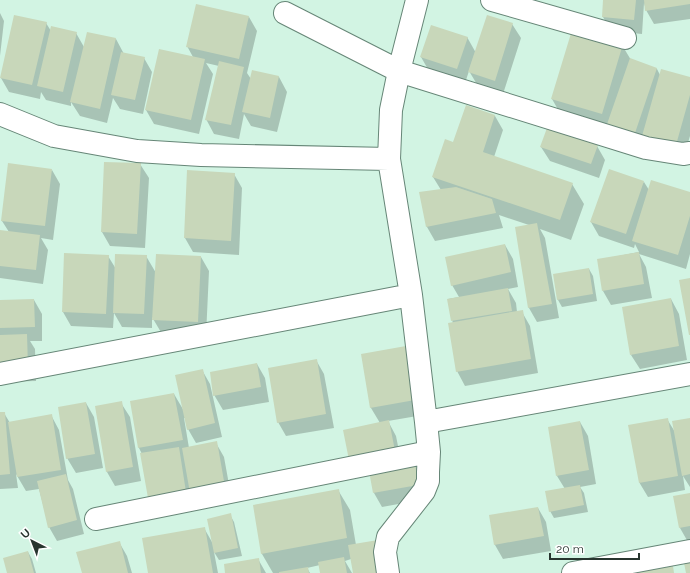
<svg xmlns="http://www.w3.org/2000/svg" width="690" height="573" font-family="Raleway,sans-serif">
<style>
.shadow{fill:#0003}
.building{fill:#c8d7ba}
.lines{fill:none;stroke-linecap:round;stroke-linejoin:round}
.minor-casing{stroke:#668677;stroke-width:24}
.minor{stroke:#fff;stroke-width:22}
</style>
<rect width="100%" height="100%" fill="#d2f4e3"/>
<!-- shadow -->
<path class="shadow" d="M604 0H690V19L654 24 646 10 644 3 642 34 611 31 603 17Z
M0 13 4 21 0 56Z
M249 17 257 31 247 73 251 79 279 77 287 92 277 132 251 126 244 114 239 139 214 134 206 119 219 66 206 63 213 74 199 134 154 124 146 110 193 57 187 46Z
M46 23 51 31 76 33 84 47 116 39 124 54 144 58 152 72 143 114 120 109 113 98 107 123 80 116 71 102V106L46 100 41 92 40 99 9 92 1 78Z
M512 24 521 38 503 94 478 86 469 71 465 83 429 71 421 57 467 37 476 53Z
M622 45 631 60 657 69 660 75 690 78V136L683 159 560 113 552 99Z
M467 106 495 116 503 130 494 157 572 184 584 204 571 240 540 229 545 238 559 318 537 322 529 308V225L499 215 503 228 435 241 427 227 420 193 441 190 433 177 456 144Z
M597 146 605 160 599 178 550 161 541 147Z
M140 164 149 178 145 248 110 246 102 232Z
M52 170 60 184 53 240 41 238 48 250 43 284 0 278V231L9 232 2 221Z
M234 174 242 188 239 255 193 252 185 238Z
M644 182 649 190 690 193V254L686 269 639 254 646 267 652 298 611 305 603 291 598 260 639 252 635 244 634 248 599 236 591 222Z
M505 245 513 259 518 287 508 289 516 303 517 312H522L530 326 538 373 465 386 457 371 453 324 448 299 459 297 452 285Z
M108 256 116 269 146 256 156 273 201 257 209 271 206 336 162 334 152 317V328L122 327 114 313 113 328 71 326 63 312Z
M589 269 593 276 597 301 562 307 558 300 554 275Z
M671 299 679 314 687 360 640 369 631 355Z
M34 300 42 314V341H30L35 349 36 381 0 382V301Z
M405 347 423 415 388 421 396 436 402 466 414 464 422 478 426 499 382 507 374 493 380 423 371 408 362 355Z
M316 360 324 374 334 428 286 436 278 422Z
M257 364 265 378 269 402 223 410 213 393Z
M202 370 210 384 222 437 196 443 188 429 186 418H184L189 448 216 443 224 457 232 501 193 506 142 454 139 448 131 402 174 394 184 411Z
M86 403 94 417 103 468 76 473 67 458Z
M121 403 130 417 141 481 115 486 107 472 96 407Z
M0 413H4L10 423 51 415 59 430 68 480 73 489 84 534 57 541 49 527 39 489 26 491 16 474 18 488 0 489Z
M667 419 675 432 690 419V487L683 476 685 490 648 497 639 482Z
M580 422 588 436 596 484 580 487 584 493 588 512 554 518 550 511 565 489 557 476Z
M338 490 350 510 356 545 354 573 351 559 345 561 352 573H321L320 565 307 568 310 573H273L262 554 254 506Z
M690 494V542H688L680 528Z
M538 508 546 522 551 551 503 559 495 545 490 516Z
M230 515 234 522 242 556 219 560 214 552 218 573H149L204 528 212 542Z
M119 542 127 556 132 573H83Z
M28 552 32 559 36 573H8Z
M258 559 266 573H226Z"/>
<!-- building -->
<path class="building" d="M603 0H636L634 20 602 17Z
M644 0H690V4L645 11Z
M196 4 249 16 239 59 186 47Z
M14 15 47 22 32 85 0 78Z
M487 15 513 23 495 81 468 72Z
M431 25 468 37 457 69 420 57Z
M51 26 77 32 63 92 37 86Z
M572 30 623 44 602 114 551 99Z
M87 32 116 38 100 109 70 102Z
M159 49 205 59 191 120 145 110Z
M121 52 145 57 135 100 111 95Z
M630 58 657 68 634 136 606 127Z
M219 61 244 67 231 125 205 120Z
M661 69 690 77V95L676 145 642 136Z
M252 70 279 76 270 118 242 112Z
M466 105 495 115 483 152 573 183 560 220 432 177 445 139 453 142Z
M547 128 598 145 591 164 540 147Z
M104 162 141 163 137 234 101 232Z
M8 163 52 169 45 226 1 221Z
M609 169 644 181 626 234 590 222Z
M187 170 235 173 231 241 184 238Z
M651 180 690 192V216L678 255 632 241Z
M456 187 492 199 496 213 426 227 419 192Z
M537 223 552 304 528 308 515 227Z
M0 230 40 235 36 270 0 266Z
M505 244 511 272 451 286 445 257Z
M639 252 644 284 602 291 597 259Z
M64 253 109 255 106 314 62 312Z
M115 254 147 255 144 314 113 313Z
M156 254 201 256 198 322 152 320Z
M589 268 593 294 557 300 553 274Z
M690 278V335H689L679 280Z
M508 288 512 311 451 321 447 299Z
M671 298 679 346 630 355 622 307Z
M34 299 35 327 0 328V300Z
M523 310 531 359 456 372 448 323Z
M27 334 28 367H0V335Z
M406 346 415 400 370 408 361 354Z
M317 359 326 414 277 423 268 368Z
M257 363 261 387 213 396 210 372Z
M203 369 215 423 187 430 175 375Z
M174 393 183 440 138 448 130 401Z
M122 401 133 467 106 472 95 406Z
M86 402 95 454 66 459 58 407Z
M0 412H5L10 474 0 475Z
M52 414 61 470 17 477 8 422Z
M668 418 678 476 639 483 628 425Z
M690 418V474L682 476 672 421Z
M389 420 395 451 349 460 343 430Z
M580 421 589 470 556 476 548 427Z
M217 441 225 487 190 493 182 448Z
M179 447 186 492 148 498 140 453Z
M415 463 418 485 373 493 369 471Z
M66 474 77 520 48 528 37 481Z
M580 485 584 505 549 512 545 491Z
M339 489 347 538 261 554 253 505Z
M690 493V526L679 528 673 496Z
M538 507 544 536 494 545 489 515Z
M231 513 238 548 214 553 207 519Z
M205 527 213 573H148L142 538Z
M378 540 383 573H353L348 545Z
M120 541 128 573H82L76 552Z
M28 551 34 573H7L3 558Z
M344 557 347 573H320L318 562Z
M259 558 261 573H225L224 564Z
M690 562V573H686L684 563Z
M673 566 674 573H639V572Z
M308 567 309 573H279V572Z"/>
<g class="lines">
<!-- minor casing -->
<g class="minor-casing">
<path id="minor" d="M492 0 625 38
M285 13 399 71 646 148 683 154 690 153
M0 114 54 136 137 151 201 155 389 159
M0 374 411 295
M426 422 690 374
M96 519 429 452
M388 573 385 552 388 537 424 491 428 481V472L429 452 426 422 411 295 389 159 391 110 399 71 417 0
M573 573 690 551"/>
</g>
<!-- minor -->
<use href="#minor" class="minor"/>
</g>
<!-- north arrow -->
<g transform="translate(32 541) rotate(318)" stroke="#ffffff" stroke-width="3" paint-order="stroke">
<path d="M0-3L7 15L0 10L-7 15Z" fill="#28352f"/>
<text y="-6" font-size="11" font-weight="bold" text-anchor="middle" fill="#28352f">U</text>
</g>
<!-- scale -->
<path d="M550 553v6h89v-6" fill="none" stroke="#28352f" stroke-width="2"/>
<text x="556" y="553" font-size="12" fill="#28352f" stroke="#ffffff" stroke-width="3" paint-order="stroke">20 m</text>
</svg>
